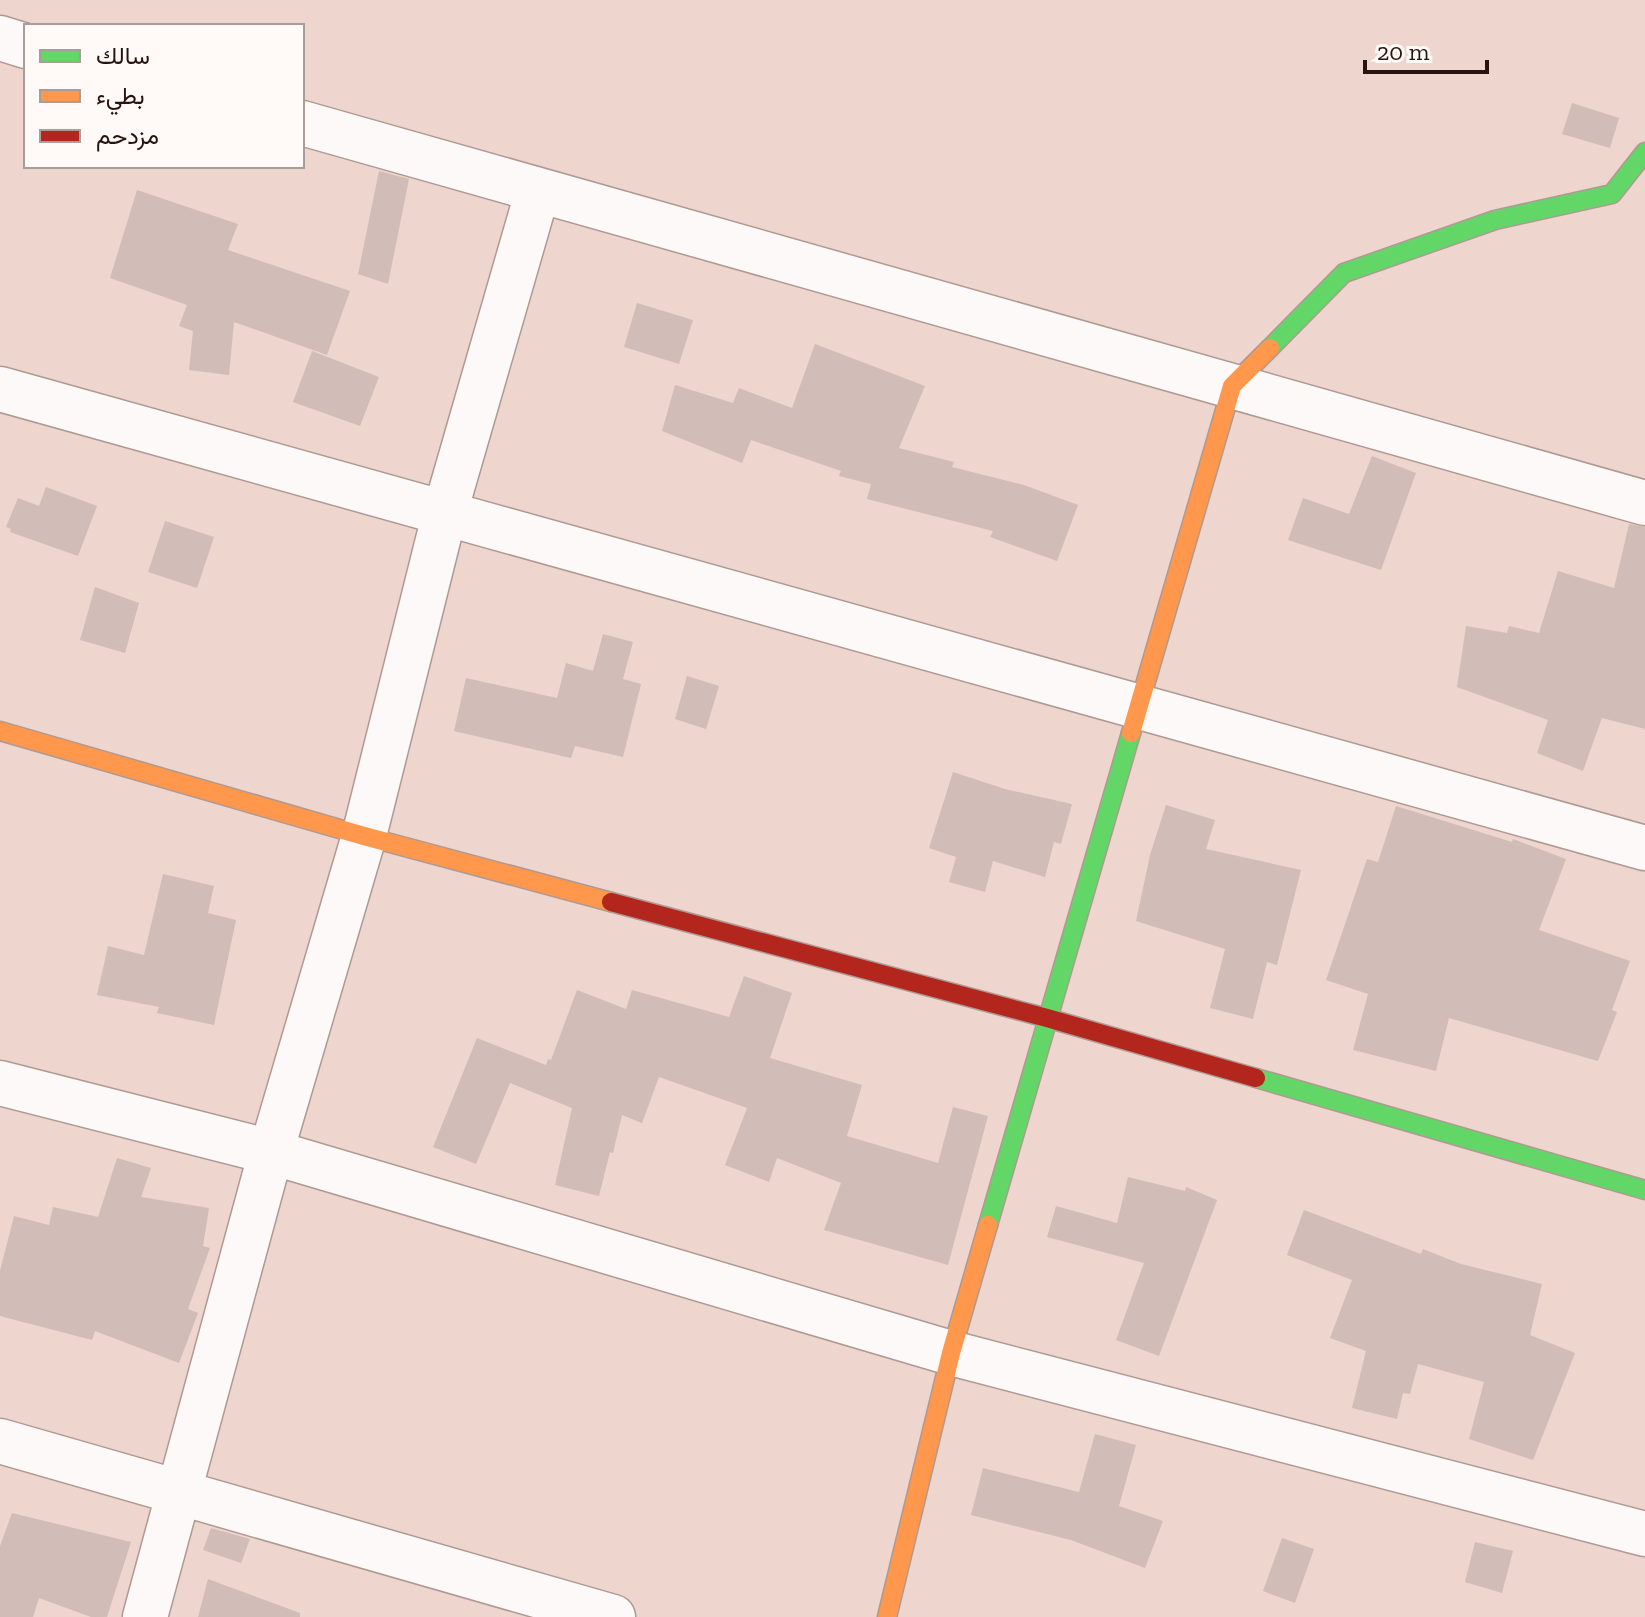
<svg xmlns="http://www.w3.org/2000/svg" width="1645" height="1617" font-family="'Zilla Slab',Vazirmatn,serif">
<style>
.building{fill:#d2bcb8}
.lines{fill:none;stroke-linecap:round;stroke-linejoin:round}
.street-casing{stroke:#af9a93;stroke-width:47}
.fast-casing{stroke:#af9a93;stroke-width:21}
.slow-casing{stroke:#af9a93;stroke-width:21}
.jam-casing{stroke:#af9a93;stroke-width:21}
.street{stroke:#fcf9f8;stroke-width:44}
.fast{stroke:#63d668;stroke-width:18}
.slow{stroke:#ff974d;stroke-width:18}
.jam{stroke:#b3261e;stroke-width:18}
</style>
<rect width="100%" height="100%" fill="#eed5cd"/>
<!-- building -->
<path class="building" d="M1572 103 1619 118 1610 148 1562 134Z
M379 171 409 179 388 284 358 274Z
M137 190 238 224 228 250 350 291 327 355 234 322 229 375 189 370 193 331 179 326 187 305 110 278Z
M637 303 693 320 679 364 624 347Z
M815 344 925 386 899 448 954 462 952 467 1024 485 1078 505 1057 561 990 537 993 531 867 499 871 484 839 476 841 471 751 440 742 463 662 431 675 385 733 403 739 388 792 408Z
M312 351 379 377 360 426 293 402Z
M1372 456 1416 473 1381 570 1288 540 1303 498 1349 514Z
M46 487 97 506 78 556 10 532 11 529 6 527 18 498 39 506Z
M165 521 214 537 197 588 148 572Z
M1629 524 1645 527V729L1602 718 1583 771 1537 753 1548 720 1457 687 1466 626 1507 633 1509 626 1539 633 1558 571 1614 588Z
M95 587 139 603 125 653 80 640Z
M603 634 633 642 623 679 641 684 623 757 575 746 571 758 454 731 466 678 557 698 566 663 593 671Z
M687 676 719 686 706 729 675 719Z
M953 772 1005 789 1072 804 1061 844 1054 842 1045 877 993 861 985 892 949 882 956 857 929 848Z
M1166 805 1215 820 1206 849 1301 870 1277 965 1267 962 1253 1019 1210 1008 1225 949 1136 921 1150 855Z
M1396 806 1512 842 1513 839 1566 859 1539 930 1630 961 1612 1010 1617 1012 1598 1061 1449 1018 1436 1071 1353 1050 1368 994 1326 980 1367 859 1378 862Z
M163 874 214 886 208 913 236 920 214 1025 157 1013 159 1007 97 995 108 946 144 955Z
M744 976 792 993 770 1058 862 1085 847 1136 938 1163 953 1107 988 1116 948 1265 824 1230 841 1183 777 1158 769 1182 725 1165 747 1108 659 1077 642 1123 622 1115 613 1153 610 1152 599 1196 555 1185 572 1108 510 1083 476 1164 433 1147 477 1038 546 1065 548 1059 551 1060 577 990 626 1009 632 990 729 1017Z
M117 1158 151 1168 141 1197 209 1208 203 1246 210 1248 188 1309 198 1313 179 1363 95 1331 92 1340 0 1316V1271L14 1216 49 1225 53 1207 98 1217Z
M1128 1177 1185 1191 1186 1187 1217 1200 1159 1356 1116 1340 1144 1263 1047 1237 1056 1206 1117 1223Z
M1304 1210 1421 1254 1423 1249 1461 1264 1542 1284 1530 1335 1575 1353 1533 1460 1469 1439 1484 1382 1418 1364 1410 1394 1403 1393 1397 1419 1352 1408 1366 1351 1330 1338 1352 1280 1287 1255Z
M1095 1434 1136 1445 1119 1506 1163 1521 1145 1568 1071 1540 971 1515 983 1468 1079 1492Z
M12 1513 131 1542 107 1617H91L39 1598 33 1617H0V1546Z
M211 1528 250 1539 241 1563 203 1550Z
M1282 1538 1314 1549 1295 1603 1263 1591Z
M1475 1542 1513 1551 1502 1593 1465 1582Z
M208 1579 300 1613V1617H198Z"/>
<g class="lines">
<!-- street casing -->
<g class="street-casing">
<path id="street" d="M0 38 26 46
M302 123 1645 503
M0 389 1645 848
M0 1083 271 1152 951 1353 1645 1534
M0 1441 613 1617
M145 1617 271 1152 364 836 445 512 538 190"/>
</g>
<!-- fast casing -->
<g class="fast-casing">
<path id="fast" d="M1270 348 1344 273 1495 220 1612 194 1645 152
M1256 1078 1645 1190
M988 1225 1131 733"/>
</g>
<!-- slow casing -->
<g class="slow-casing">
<path id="slow" d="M0 731 364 836 611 902
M1131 733 1232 386 1270 348
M887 1617 951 1353 988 1225"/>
</g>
<!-- jam casing -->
<g class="jam-casing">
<path id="jam" d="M611 902 1047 1018 1256 1078"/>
</g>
<!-- street -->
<use href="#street" class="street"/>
<!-- fast -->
<use href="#fast" class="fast"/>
<!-- slow -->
<use href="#slow" class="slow"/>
<!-- jam -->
<use href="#jam" class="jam"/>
</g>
<!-- legend -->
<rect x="24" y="24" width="280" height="144" fill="#fff9f7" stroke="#a99d9a" stroke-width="2"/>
<rect x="40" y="50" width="40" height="12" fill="#63d668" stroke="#a99d9a" stroke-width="2"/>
<text x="96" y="64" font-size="24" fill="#28140e">سالك</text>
<rect x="40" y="90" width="40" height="12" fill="#ff974d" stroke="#a99d9a" stroke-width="2"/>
<text x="96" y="104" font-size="24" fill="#28140e">بطيء</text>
<rect x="40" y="130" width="40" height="12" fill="#b3261e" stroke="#a99d9a" stroke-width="2"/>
<text x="96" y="144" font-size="24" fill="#28140e">مزدحم</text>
<!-- scale -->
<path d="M1365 60v12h122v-12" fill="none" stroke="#28140e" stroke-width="4"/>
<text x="1377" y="60" font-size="24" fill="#28140e" stroke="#fff9f7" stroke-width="6" paint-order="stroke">20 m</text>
</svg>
